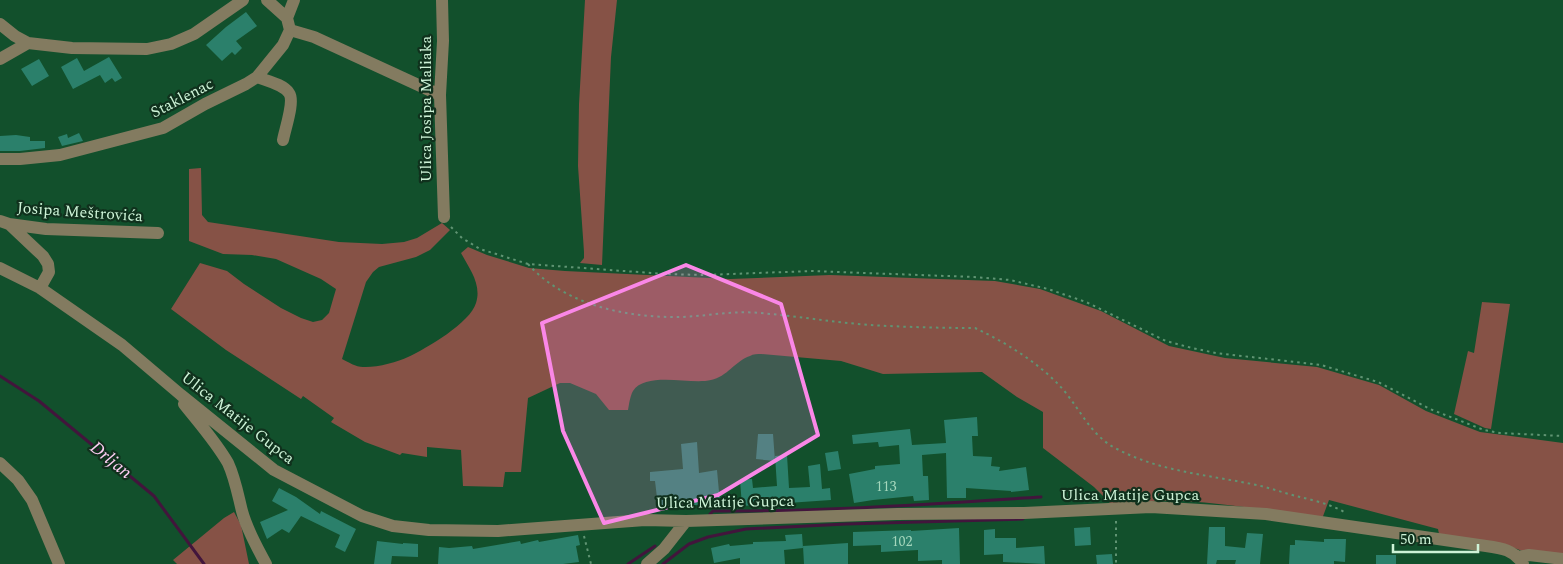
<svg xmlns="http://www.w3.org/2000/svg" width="1563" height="564" font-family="Spectral,serif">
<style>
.green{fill:#865246}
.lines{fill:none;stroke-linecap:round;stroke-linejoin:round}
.stream{stroke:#42153c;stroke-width:3}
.building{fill:#2b806b}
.path{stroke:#609473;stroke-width:2;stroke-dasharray:2.5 4;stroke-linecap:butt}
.minor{stroke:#837b60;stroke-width:12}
.marked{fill:#fa87e7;fill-opacity:0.2;stroke:#fa87e7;stroke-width:4;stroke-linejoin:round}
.labels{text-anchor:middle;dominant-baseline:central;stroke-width:4.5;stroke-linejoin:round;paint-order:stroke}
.number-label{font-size:14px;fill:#a4d6bc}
.street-label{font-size:16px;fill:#cdf3d7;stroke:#10311d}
.water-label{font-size:18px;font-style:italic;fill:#fecef4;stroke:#10311d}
</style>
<rect width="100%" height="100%" fill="#12502c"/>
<!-- green -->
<path class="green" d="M585 0H617L611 57 602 265 580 263 584 258V252L578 166 579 104Z
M201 168 202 215 208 222 339 242 382 244 404 242 417 238 442 223 450 230 430 250 416 257 379 267 373 272 366 282 342 359C348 362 356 367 363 367 375 368 398 362 408 357 427 348 470 323 476 303 482 284 469 268 461 253L468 247 487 255 529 268 565 271 730 279 830 275 995 281 1040 289 1101 311 1169 346 1225 358 1317 367 1379 385 1426 411 1480 432 1563 443V556L1525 552 1506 545 1439 534 1438 529 1329 500 1322 519C1277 511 1230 504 1184 501 1160 500 1135 502 1110 503L1094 487 1043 448V412L1017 397 982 372 883 374 841 361 761 354C758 354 753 354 750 356 735 361 727 377 711 380 691 385 646 371 633 391 630 396 629 405 628 410H609L596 394 570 383H560L528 398 521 472H505L503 487 463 486 461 450 427 447V457L402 453 400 455 365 442 331 422 334 418 303 396 301 399 226 350 171 309 200 263 227 271 244 284 281 308 301 318 313 322 322 320 329 313 336 289 321 279 276 259 252 255 223 254 189 241V169Z
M1482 302 1510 304 1491 429 1485 428 1454 414 1468 351 1474 353Z
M234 512 241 525 249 564H177L173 560 224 518Z"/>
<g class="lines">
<!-- stream -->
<path class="stream" d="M0 376 39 401 154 496 204 564
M710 514 713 511C822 512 932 504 1041 497
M628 564 655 546
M663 564 689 544 708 537 746 529 846 524 1023 519"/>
</g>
<!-- building -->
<path class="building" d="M246 12 257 26 236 41 242 48 235 55 232 52 222 61 206 45 226 27Z
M109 57 122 78 115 82 112 78 105 83 100 75 73 89 61 67 77 58 84 71Z
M39 59 49 76 32 86 21 69Z
M79 133 83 141 62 146 58 137 67 134 68 138Z
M16 135 30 137V141H45V148L20 151H0V136Z
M977 417 978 436H972L973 456 992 457 991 466 1000 467 999 471 1026 467 1029 490 1011 492V491L966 488V498H947L946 453 922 455 923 476H928L929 500 914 501 913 496 873 500 854 503 849 474 875 469V466L900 464 899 445 879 447 878 442 853 444 852 435 910 429 912 445 946 443 944 420Z
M758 434H773L775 461 756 459Z
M697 442 699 473 717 470 720 503 670 507 669 505 658 506 655 481H650V472L683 469 681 444Z
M838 451 841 469 828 471 825 453Z
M787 455 789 488 810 487 808 466 820 464 822 489 830 488 831 500 742 506 740 480 752 479 753 488 777 486 775 456Z
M279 488 296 497 320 514 321 511 356 529 345 552 335 547 340 535 301 516 289 533 282 529 267 539 260 522 288 510 272 501Z
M1090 527 1091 545 1075 546 1074 528Z
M1209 527H1225V546L1245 548 1247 533 1263 534 1260 564H1235L1236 560H1217L1216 564H1207Z
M959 528 960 564H942V560L918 561V550L881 552V545L853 546V532L911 530V531Z
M995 529V538H1016V548L1044 546 1045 564 1003 562V554L984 555V530Z
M802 534 803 548 784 550 785 564H740V558L714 563 711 548 729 544 730 546 753 544V542L786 541 785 535Z
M578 535 580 545 576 546 579 562 563 564H438L439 547 449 548 472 546 473 549 520 541 521 544 538 540 539 542Z
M1324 539H1346L1345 562 1334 561V564H1289L1290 545H1295V540L1324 542Z
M377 541 403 544V543L418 544V557L392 556 391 564H374Z
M848 543V564H804L803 546Z
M1112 554 1113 564H1097L1096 555Z
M1376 555H1396V564H1376Z"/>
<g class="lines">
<!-- path -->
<path class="path" d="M451 227 462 238 480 249 528 264 665 274 705 275 811 271 974 277 1010 280 1048 289 1086 302 1166 341 1192 348 1216 353 1321 365 1378 382 1430 409 1484 430 1500 433 1563 436
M528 264C562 302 618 316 669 317 699 318 729 310 760 313 796 316 832 322 869 325 904 327 940 328 975 328 1005 342 1037 362 1059 385 1079 406 1090 436 1117 449 1159 471 1207 475 1252 484 1267 487 1281 492 1296 496 1312 500 1331 504 1346 513
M1116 521V564
M584 536 591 564"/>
<!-- minor -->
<path class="minor" d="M267 0 287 18
M442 0 443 41 440 95 444 217
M0 24 15 36 28 43 72 48 147 49 171 44 194 34 243 0
M290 30 314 37 440 95
M0 59 28 43
M257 77C267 81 283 84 289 93 295 101 285 129 283 140
M0 159H20L60 155 163 128 205 104 246 84 257 77 283 45 290 30 287 18 294 0
M0 221 9 224 46 229 158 233
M9 224 43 256 48 264 49 272 40 288
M0 268 40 288 122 345 181 395 274 470 362 516 393 526 429 530 498 531 645 520 686 521 897 514 1024 513 1151 507 1266 514 1486 546C1502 548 1514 550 1523 564
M184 404C199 423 216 442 228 463 235 478 238 495 242 511 247 530 257 547 266 564
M0 463 18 480 32 500 59 564
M1518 557 1529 555 1563 559
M647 564 664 549 686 521"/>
</g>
<!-- marked area -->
<path class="marked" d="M686 265 781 304 818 435 718 495 604 523 563 431 542 323Z"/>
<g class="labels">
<!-- number labels -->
<g class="number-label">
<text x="886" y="486">113</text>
<text x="902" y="541">102</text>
</g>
<!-- street labels -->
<g class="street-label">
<text transform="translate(182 98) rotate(-27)">Staklenac</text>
<text transform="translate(426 109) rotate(-90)">Ulica Josipa Maliaka</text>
<text transform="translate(80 212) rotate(4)">Josipa Meštrovića</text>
<text transform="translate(238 418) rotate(38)">Ulica Matije Gupca</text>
<text x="1130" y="495">Ulica Matije Gupca</text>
<text transform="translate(725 502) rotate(-1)">Ulica Matije Gupca</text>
</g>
<!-- water labels -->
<g class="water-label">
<text transform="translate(111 460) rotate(39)">Drljan</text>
</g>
</g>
<!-- scale -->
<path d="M1393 544v8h85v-8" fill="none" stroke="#cdf3d7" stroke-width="2.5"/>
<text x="1400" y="544" font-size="15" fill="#cdf3d7" stroke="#10311d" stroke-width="4" paint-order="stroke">50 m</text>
</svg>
